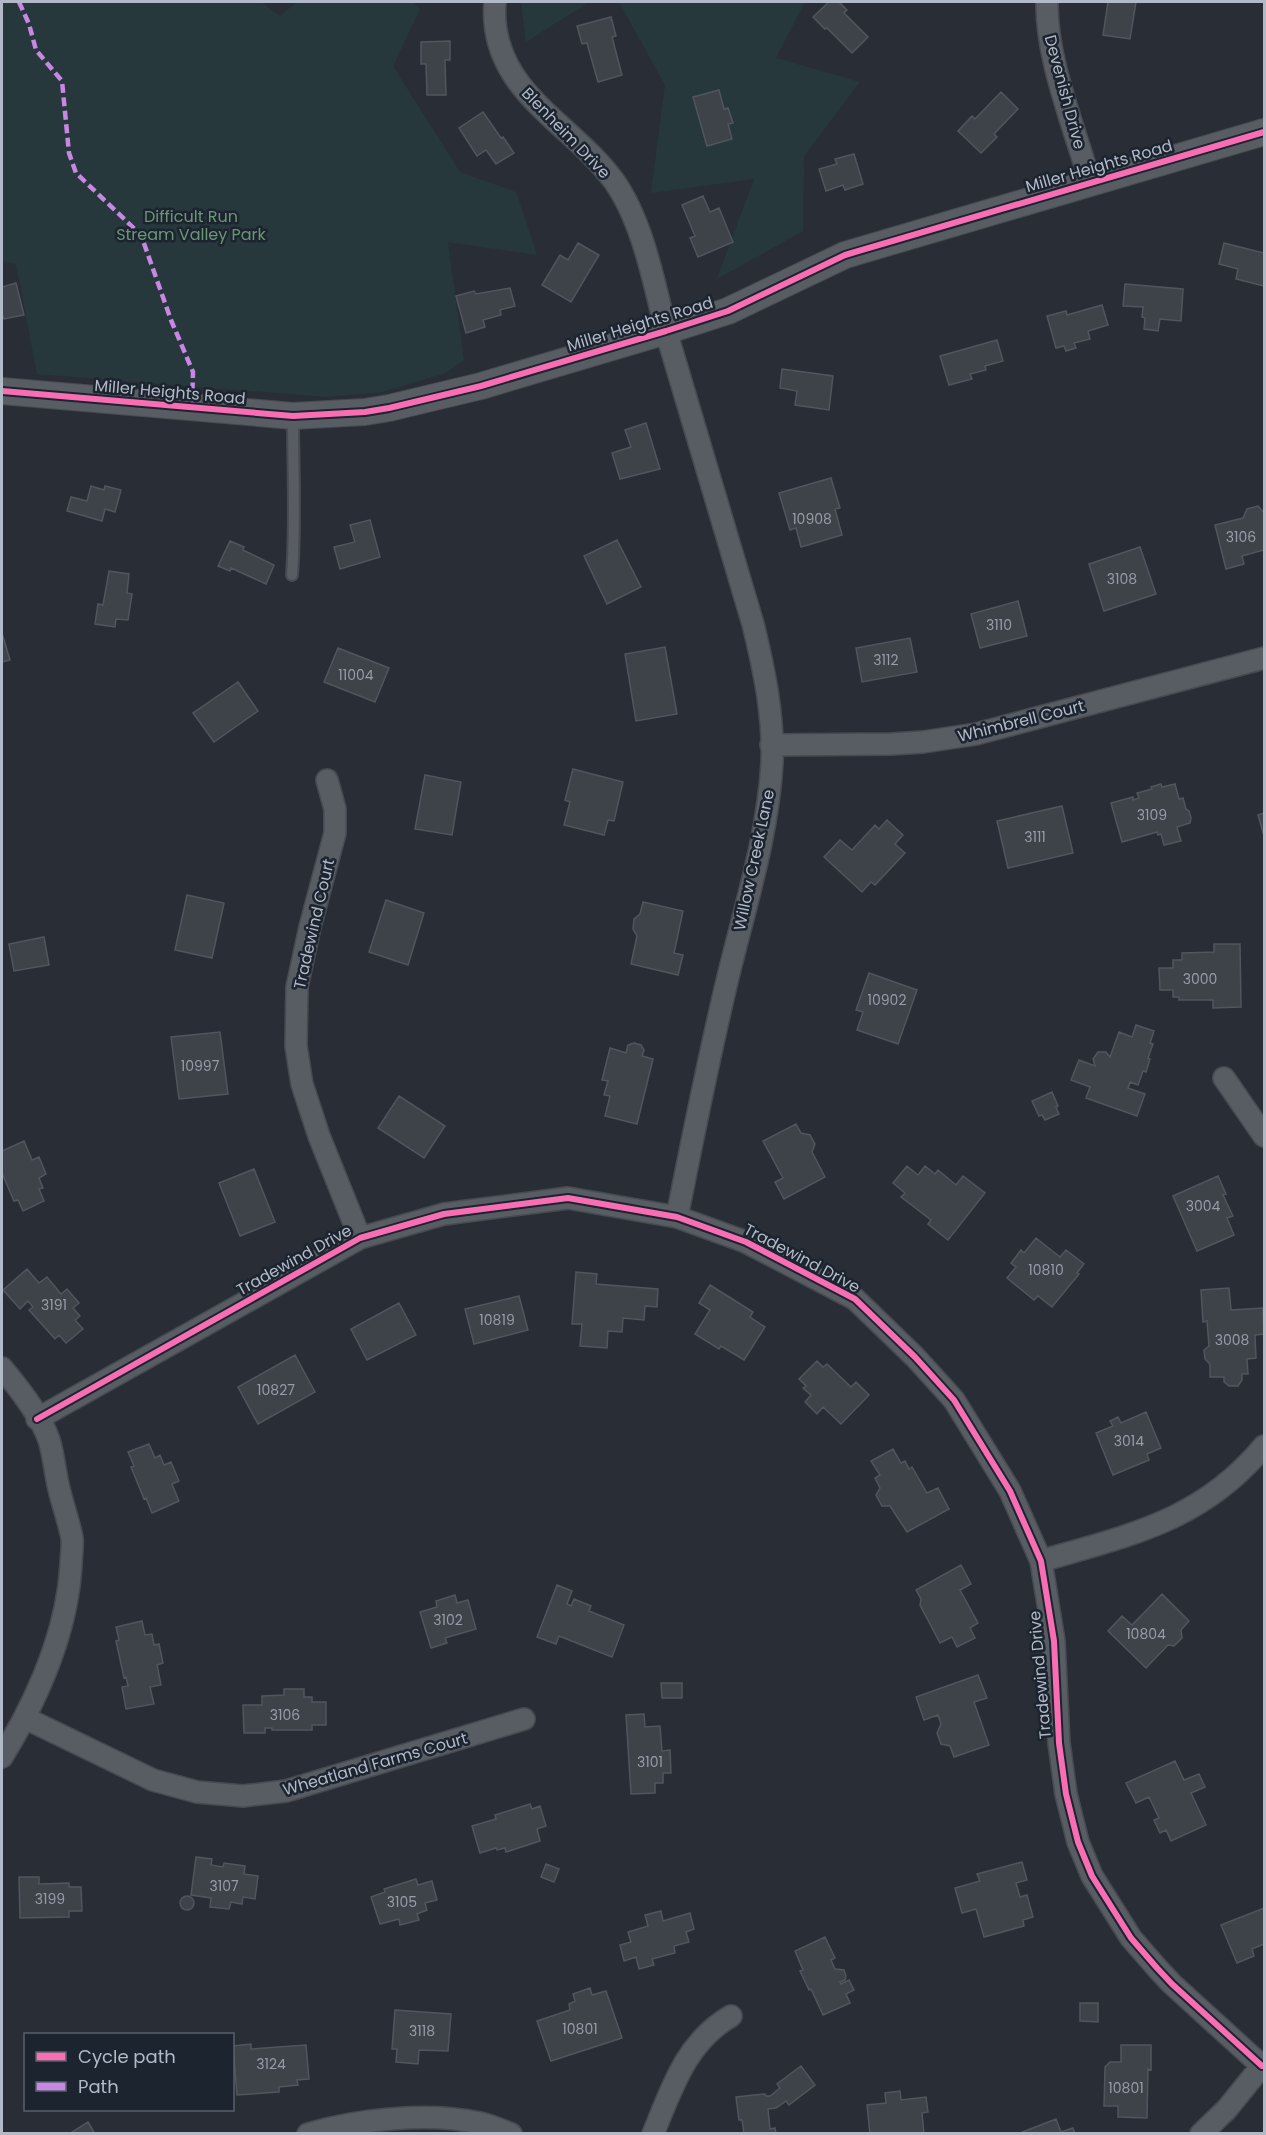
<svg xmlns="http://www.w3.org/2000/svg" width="1266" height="2135" font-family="Poppins,sans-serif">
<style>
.green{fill:#26383b}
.building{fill:#3e434a;stroke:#51555d;stroke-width:1.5}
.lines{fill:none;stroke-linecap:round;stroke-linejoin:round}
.service-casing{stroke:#474a50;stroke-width:14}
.minor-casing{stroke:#474a50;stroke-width:24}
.tertiary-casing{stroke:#474a50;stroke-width:28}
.service{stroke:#585c63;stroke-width:10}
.minor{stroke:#585c63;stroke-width:21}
.tertiary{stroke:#585c63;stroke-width:26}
.quiet{stroke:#c787e3;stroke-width:4.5;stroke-dasharray:9 4.5;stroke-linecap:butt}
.cycleway-casing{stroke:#1c2430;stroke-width:10}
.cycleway{stroke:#f96db3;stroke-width:6}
.labels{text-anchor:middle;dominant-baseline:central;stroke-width:5;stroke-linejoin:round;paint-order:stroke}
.number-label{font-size:14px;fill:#969ca8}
.street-label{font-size:16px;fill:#b3bac7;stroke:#1c2430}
.park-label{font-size:16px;fill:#6b9776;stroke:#1c2430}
</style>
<rect width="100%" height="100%" fill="#292e36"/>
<!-- green -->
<path class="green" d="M2 2H261L280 16 297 2H413L420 9 393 66 460 172 516 192 537 255 448 242 464 360 446 373 382 392 325 397 37 374 16 264 2 261Z
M521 2H589L526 42Z
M619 2H805L776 58 860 82 804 156 803 231 717 279 754 179 651 193 665 85Z"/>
<!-- building -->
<path class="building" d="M829 2H839L847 10 844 13 868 37 852 53 827 28 825 29 813 17Z
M1108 2H1136L1130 39 1103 35Z
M611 17 616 36 612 37 622 75 598 82 587 43 582 44 577 26Z
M450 41V60H445L446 95H427L426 64H421V42Z
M719 90 724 109 728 108 733 123 728 124 732 139 707 146 693 97Z
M1001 92 1018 109 994 134 997 137 981 153 958 131 972 116 975 119Z
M483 112 501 138 503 137 514 153 496 164 486 150 477 156 459 128Z
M854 154 863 184 845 190 843 185 826 191 819 169 837 164 835 159Z
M703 196 710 212 719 208 733 242 698 257 690 238 695 236 682 205Z
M578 243 599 255 571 302 542 285 560 255 568 260Z
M1224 243 1264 253V286L1236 279 1238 269 1219 264Z
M16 283 24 315 4 319 2 313V287Z
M1125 284 1183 289 1181 321 1160 319 1158 331 1144 329 1145 318 1142 317 1143 307 1123 306Z
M510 288 515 306 500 310 501 315 483 320 485 327 466 333 456 296 474 291 476 294Z
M1102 305 1108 325 1088 331 1090 339 1074 343 1076 348 1066 351 1064 346 1056 348 1047 316 1066 311 1067 315Z
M997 340 1003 361 985 366 986 370 970 374 972 379 949 385 940 356Z
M782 369 833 376 829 410 795 405 797 391 780 388Z
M646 423 660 469 620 479 612 453 631 447 625 430Z
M831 478 840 508 835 509 842 535 801 547 796 528 790 530 779 493Z
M91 486 104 490 105 486 121 490 115 512 105 509 102 521 67 511 71 497 87 501Z
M1258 506 1264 513V550L1242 556 1244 564 1226 569 1215 525 1243 518 1247 509Z
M370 520 380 557 340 569 334 547 355 542 350 525Z
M617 540 641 587 607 604 584 556Z
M230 541 244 547 243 550 274 565 266 584 231 568 230 571 218 566Z
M1140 547 1156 594 1104 611 1089 564Z
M109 571 129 574 127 593 132 594 128 620 116 619 115 627 95 624 98 604 103 605Z
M1018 601 1027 636 980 648 971 614Z
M2 633 10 660 2 662Z
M910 638 917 672 862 682 856 648Z
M665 647 677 714 636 721 625 654Z
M338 648 389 668 375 702 324 682Z
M238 682 258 711 214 742 193 713Z
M573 769 623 782 614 821 608 820 604 835 564 825 570 802 565 800Z
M425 775 461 782 452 835 415 829Z
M1161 784 1162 787 1175 784 1179 799 1183 798 1186 809 1189 811 1191 818 1190 823 1177 827 1181 841 1164 845 1161 834 1158 835 1157 832 1122 842 1111 803 1133 797V800L1139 798 1137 793 1152 789 1151 787Z
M1062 806 1073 853 1008 868 997 821Z
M1264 813V836L1258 815Z
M887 820 903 835 895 844 905 853 875 885 871 882 862 892 824 857 840 840 852 850 875 825 879 829Z
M187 895 224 903 212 958 175 950Z
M386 900 424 913 408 965 369 952Z
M643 902 683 911 674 953 683 955 678 975 631 964 637 936 633 929 634 919 640 914Z
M44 937 49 965 14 971 9 944Z
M1214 944H1240L1241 1007 1213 1008V1000H1179V997H1173V990H1160L1159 968H1173V960H1182V953L1214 952Z
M869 973 917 990 898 1044 857 1030 863 1012 856 1010Z
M1136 1025 1154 1031 1150 1043 1153 1044 1148 1058 1150 1059 1146 1072 1143 1071 1138 1085 1130 1082 1128 1088 1145 1094 1137 1116 1086 1098 1090 1087 1071 1080 1079 1060 1095 1066 1093 1059 1098 1052H1106L1110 1057 1119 1032 1132 1037Z
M220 1032 228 1094 179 1099 171 1037Z
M634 1043 641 1045 644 1050 642 1056 653 1059 637 1124 605 1116 610 1096 604 1095 608 1081 602 1080 610 1048 626 1053 628 1045Z
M1052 1092 1058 1106 1056 1107 1059 1114 1045 1120 1042 1115 1039 1116 1032 1101Z
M399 1096 445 1126 424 1158 378 1128Z
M796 1124 801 1133 810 1135 815 1144 812 1152 825 1177 784 1199 775 1182 783 1178 763 1141Z
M24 1141 32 1160 39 1157 46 1174 39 1178 43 1188 39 1189 44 1201 23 1211 18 1200 14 1201 2 1173V1151Z
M907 1166 918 1175 925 1166 935 1174 938 1170 956 1185 963 1176 985 1193 948 1240 928 1224 931 1220 901 1197 905 1193 893 1183Z
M254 1169 275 1222 240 1236 219 1183Z
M1218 1176 1226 1194 1223 1195 1233 1216 1227 1218 1234 1235 1197 1251 1173 1196Z
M1036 1238 1060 1257 1066 1250 1084 1264 1077 1273 1079 1274 1052 1307 1038 1296 1034 1300 1007 1278 1016 1267 1011 1263 1021 1250 1024 1253Z
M27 1269 39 1283 47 1277 61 1294 67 1289 79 1303 73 1308 80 1316 75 1320 83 1329 66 1343 59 1335 55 1339 29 1310 33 1307 28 1301 20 1309 3 1290Z
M576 1272 597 1274 596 1284 658 1289 657 1307 645 1306 644 1320 623 1318 622 1332 608 1331 607 1348 580 1346 582 1324H572Z
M710 1285 753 1312 750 1317 765 1327 744 1360 721 1346 719 1349 695 1334 710 1310 699 1303Z
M1229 1288 1231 1310 1263 1308 1264 1334 1255 1335 1256 1358 1247 1359 1248 1374H1242V1380L1238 1386H1229L1224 1382V1377H1210V1364L1205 1359 1204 1350 1209 1346 1207 1321 1203 1322 1201 1290Z
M519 1296 528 1330 474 1344 465 1309Z
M399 1303 416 1335 367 1360 351 1329Z
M295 1355 315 1392 258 1424 238 1387Z
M817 1361 823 1367 827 1364 851 1387 856 1382 869 1395 841 1424 823 1407 817 1414 805 1402 811 1395 803 1388 806 1386 799 1379Z
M1146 1412 1161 1448 1147 1454 1149 1460 1113 1475 1096 1433 1113 1426 1110 1421 1118 1417 1121 1423Z
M149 1444 155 1458 160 1455 164 1465 171 1462 179 1481 172 1484 179 1501 152 1513 146 1498 144 1499 131 1467 134 1466 128 1452Z
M893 1449 901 1463 905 1461 909 1469 912 1467 927 1493 938 1488 949 1509 907 1532 890 1506H882L876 1495 880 1488 875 1478 880 1475 871 1461Z
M961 1565 971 1584 960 1590 978 1623 970 1628 975 1638 957 1647 952 1637 940 1643 920 1605 921 1599 916 1590Z
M557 1585 572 1591 567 1604 571 1606 574 1599 591 1606 589 1611 624 1625 612 1657 559 1636 556 1644 537 1637Z
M1162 1594 1189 1621 1181 1630 1182 1638 1174 1646 1168 1645 1146 1668 1108 1631 1122 1616 1132 1625Z
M455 1595 457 1603 468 1600 476 1629 445 1638 447 1643 431 1648 420 1612 437 1607 436 1601Z
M142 1621 145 1635 152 1634 154 1645 159 1644 163 1663 157 1665 161 1685 150 1687 154 1704 126 1709 122 1687 128 1686 126 1677 124 1678 116 1641 119 1640 116 1627Z
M978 1675 987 1698 974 1702 989 1745 954 1757 950 1746 941 1744 937 1733 941 1724 938 1715 924 1720 916 1697Z
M661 1683H682V1698H662Z
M284 1689H304V1697H312V1702H326V1725H312V1730H272V1728H265V1733H244L243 1705H262V1696L284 1695Z
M644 1714 645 1727 660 1726 662 1751 670 1750 671 1773H663V1783H655V1793L631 1794 626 1715Z
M1175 1761 1184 1780 1199 1774 1205 1787 1191 1793 1206 1825 1171 1841 1166 1830 1160 1833 1154 1820 1159 1818 1149 1797 1136 1803 1126 1783Z
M530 1804 532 1809 540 1806 546 1826 537 1829 540 1841 506 1852 505 1848 497 1850 496 1848 480 1853 472 1826 496 1819 495 1815Z
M196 1857 212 1859 211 1865 223 1867 224 1863 245 1866 244 1874 258 1876 255 1899 243 1897 242 1904 231 1902 229 1909 210 1907 211 1898 191 1895Z
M1022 1862 1027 1880 1016 1883 1020 1897 1027 1895 1033 1917 1023 1920 1024 1926 984 1937 976 1909 962 1913 955 1888 980 1881 977 1874Z
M546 1864 559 1869 554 1882 541 1877Z
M19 1877H39V1884L69 1883V1887H81L82 1911H69V1917L20 1918Z
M416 1879 418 1885 432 1881 437 1900 425 1903 427 1910 417 1914 419 1920 400 1925 399 1919 380 1924 371 1897 385 1892 384 1889Z
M180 1903a7 7 0 1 1 14 0a7 7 0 1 1-14 0Z
M1264 1908V1944L1252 1949 1254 1956 1237 1963 1221 1925Z
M661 1911 663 1921 690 1913 694 1929 686 1932 689 1942 674 1946 675 1953 652 1959 654 1965 639 1969 636 1957 624 1961 620 1945 631 1942 628 1932 648 1926 645 1915Z
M825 1937 835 1958 831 1960 835 1969 844 1970 846 1976 845 1980 840 1982 841 1984 849 1980 854 1990 846 1994 850 2003 823 2015 811 1989 809 1990 800 1971 803 1970 795 1951Z
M590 1988 592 1995 606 1991 622 2038 551 2061 537 2021 570 2010 569 2004 575 2001 573 1994Z
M1080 2003H1098V2022L1080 2021Z
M395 2010 451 2014 448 2051 419 2050 418 2064 396 2062 397 2049H392Z
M251 2044V2049L306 2045 309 2079 297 2080 298 2085 279 2087V2092L237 2095 233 2046Z
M1121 2045H1151V2070L1148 2069 1147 2118 1118 2117V2106H1104L1105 2067 1110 2062H1121Z
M801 2066 815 2085 789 2105 786 2101 776 2108 768 2109 770 2129 775 2128 776 2134H744L742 2120H739L736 2097 765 2094 766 2096H770L780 2088 777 2084Z
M900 2091 901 2100 926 2097 928 2112 922 2113 924 2134H870L867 2105 886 2103 885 2093Z
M1056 2119 1061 2132 1073 2128 1075 2134 1020 2133Z
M88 2122 95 2134H69Z"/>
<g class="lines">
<!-- service casing -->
<g class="service-casing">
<path id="service" d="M292 575C296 522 293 470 293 417"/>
</g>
<!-- minor casing -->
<g class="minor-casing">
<path id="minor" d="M495 2C488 90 570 121 614 181 643 222 654 283 666 331L753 624C764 669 774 716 772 763 768 835 745 907 728 977 709 1056 693 1136 677 1217
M1047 2C1046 59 1074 126 1090 182
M771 745 892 744 923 742 976 734 1264 658
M327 780 335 809V833L310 927 297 987 296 1046 302 1084 319 1136 360 1238
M1224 1078 1264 1136
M2 1368C18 1387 41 1416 49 1440 54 1456 55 1473 59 1489 63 1506 69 1522 72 1538 73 1547 71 1557 71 1565 67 1633 37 1700 2 1757
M37 1419 360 1238 444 1214 568 1198 677 1217 746 1242 855 1299 915 1357 954 1400 1010 1491 1041 1561 1054 1641 1059 1743 1066 1794 1078 1842 1092 1876 1131 1938 1157 1968 1172 1984 1262 2066
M1041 1561C1130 1535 1202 1521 1264 1446
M25 1718 153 1780 197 1792 243 1796 286 1791 524 1719
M308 2134C359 2119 428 2112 480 2123 490 2125 501 2130 511 2134
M653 2134C672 2088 686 2042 731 2016
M1201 2134 1227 2109 1264 2063"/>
</g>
<!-- tertiary casing -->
<g class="tertiary-casing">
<path id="tertiary" d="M2 391 293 416 365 412 389 408 481 386 666 331 728 311 845 255 1264 132"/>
</g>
<!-- service -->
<use href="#service" class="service"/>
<!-- minor -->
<use href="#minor" class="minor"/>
<!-- tertiary -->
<use href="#tertiary" class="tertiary"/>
<!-- quiet -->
<path class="quiet" d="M19 2 29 24 36 50 62 81 69 153 76 173 141 235 171 320 193 372 192 407"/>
<!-- cycleway casing -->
<g class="cycleway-casing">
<path id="cycleway" d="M2 391 293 416 365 412 389 408 481 386 666 331 728 311 845 255 1264 132
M37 1419 360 1238 444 1214 568 1198 677 1217 746 1242 855 1299 915 1357 954 1400 1010 1491 1041 1561 1054 1641 1059 1743 1066 1794 1078 1842 1092 1876 1131 1938 1157 1968 1172 1984 1262 2066"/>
</g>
<!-- cycleway -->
<use href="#cycleway" class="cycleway"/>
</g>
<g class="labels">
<!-- number labels -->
<g class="number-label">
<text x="812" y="519">10908</text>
<text x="1241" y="537">3106</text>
<text x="1122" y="579">3108</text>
<text x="999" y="625">3110</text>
<text x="886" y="660">3112</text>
<text x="356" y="675">11004</text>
<text x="1152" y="815">3109</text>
<text x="1035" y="837">3111</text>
<text x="1200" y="979">3000</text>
<text x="887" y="1000">10902</text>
<text x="200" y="1066">10997</text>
<text x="1203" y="1206">3004</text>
<text x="1046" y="1270">10810</text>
<text x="54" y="1305">3191</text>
<text x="497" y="1320">10819</text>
<text x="1232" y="1340">3008</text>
<text x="276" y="1390">10827</text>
<text x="1129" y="1441">3014</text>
<text x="448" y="1620">3102</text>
<text x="1146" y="1634">10804</text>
<text x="285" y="1715">3106</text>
<text x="650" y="1762">3101</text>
<text x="224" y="1886">3107</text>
<text x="50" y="1899">3199</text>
<text x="402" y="1902">3105</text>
<text x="580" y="2029">10801</text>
<text x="422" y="2031">3118</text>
<text x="271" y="2064">3124</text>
<text x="1126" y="2088">10801</text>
</g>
<!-- street labels -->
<g class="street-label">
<text transform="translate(1065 92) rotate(75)">Devenish Drive</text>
<text transform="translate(566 133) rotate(46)">Blenheim Drive</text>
<text transform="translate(1099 166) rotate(-16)">Miller Heights Road</text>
<text transform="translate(640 324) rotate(-17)">Miller Heights Road</text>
<text transform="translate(170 392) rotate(5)">Miller Heights Road</text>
<text transform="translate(1021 721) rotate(-14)">Whimbrell Court</text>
<text transform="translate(754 860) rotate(-78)">Willow Creek Lane</text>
<text transform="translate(314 924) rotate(-77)">Tradewind Court</text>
<text transform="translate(802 1258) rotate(28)">Tradewind Drive</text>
<text transform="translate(294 1260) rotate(-29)">Tradewind Drive</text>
<text transform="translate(1040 1675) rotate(-95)">Tradewind Drive</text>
<text transform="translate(375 1764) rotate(-16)">Wheatland Farms Court</text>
</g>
<!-- park labels -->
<g class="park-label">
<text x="191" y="216">Difficult Run<tspan x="191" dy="18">Stream Valley Park</tspan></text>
</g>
</g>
<!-- border -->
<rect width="1266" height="2135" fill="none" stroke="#b3bac7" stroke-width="6"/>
<!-- legend -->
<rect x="24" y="2033" width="210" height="78" fill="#1c2430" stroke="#58606c" stroke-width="1.5"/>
<rect x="36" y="2052" width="30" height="9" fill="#f96db3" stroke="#58606c" stroke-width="1.5"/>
<text x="78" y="2063" font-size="18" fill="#b3bac7">Cycle path</text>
<rect x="36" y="2082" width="30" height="9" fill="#c787e3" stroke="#58606c" stroke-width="1.5"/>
<text x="78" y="2093" font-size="18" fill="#b3bac7">Path</text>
</svg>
